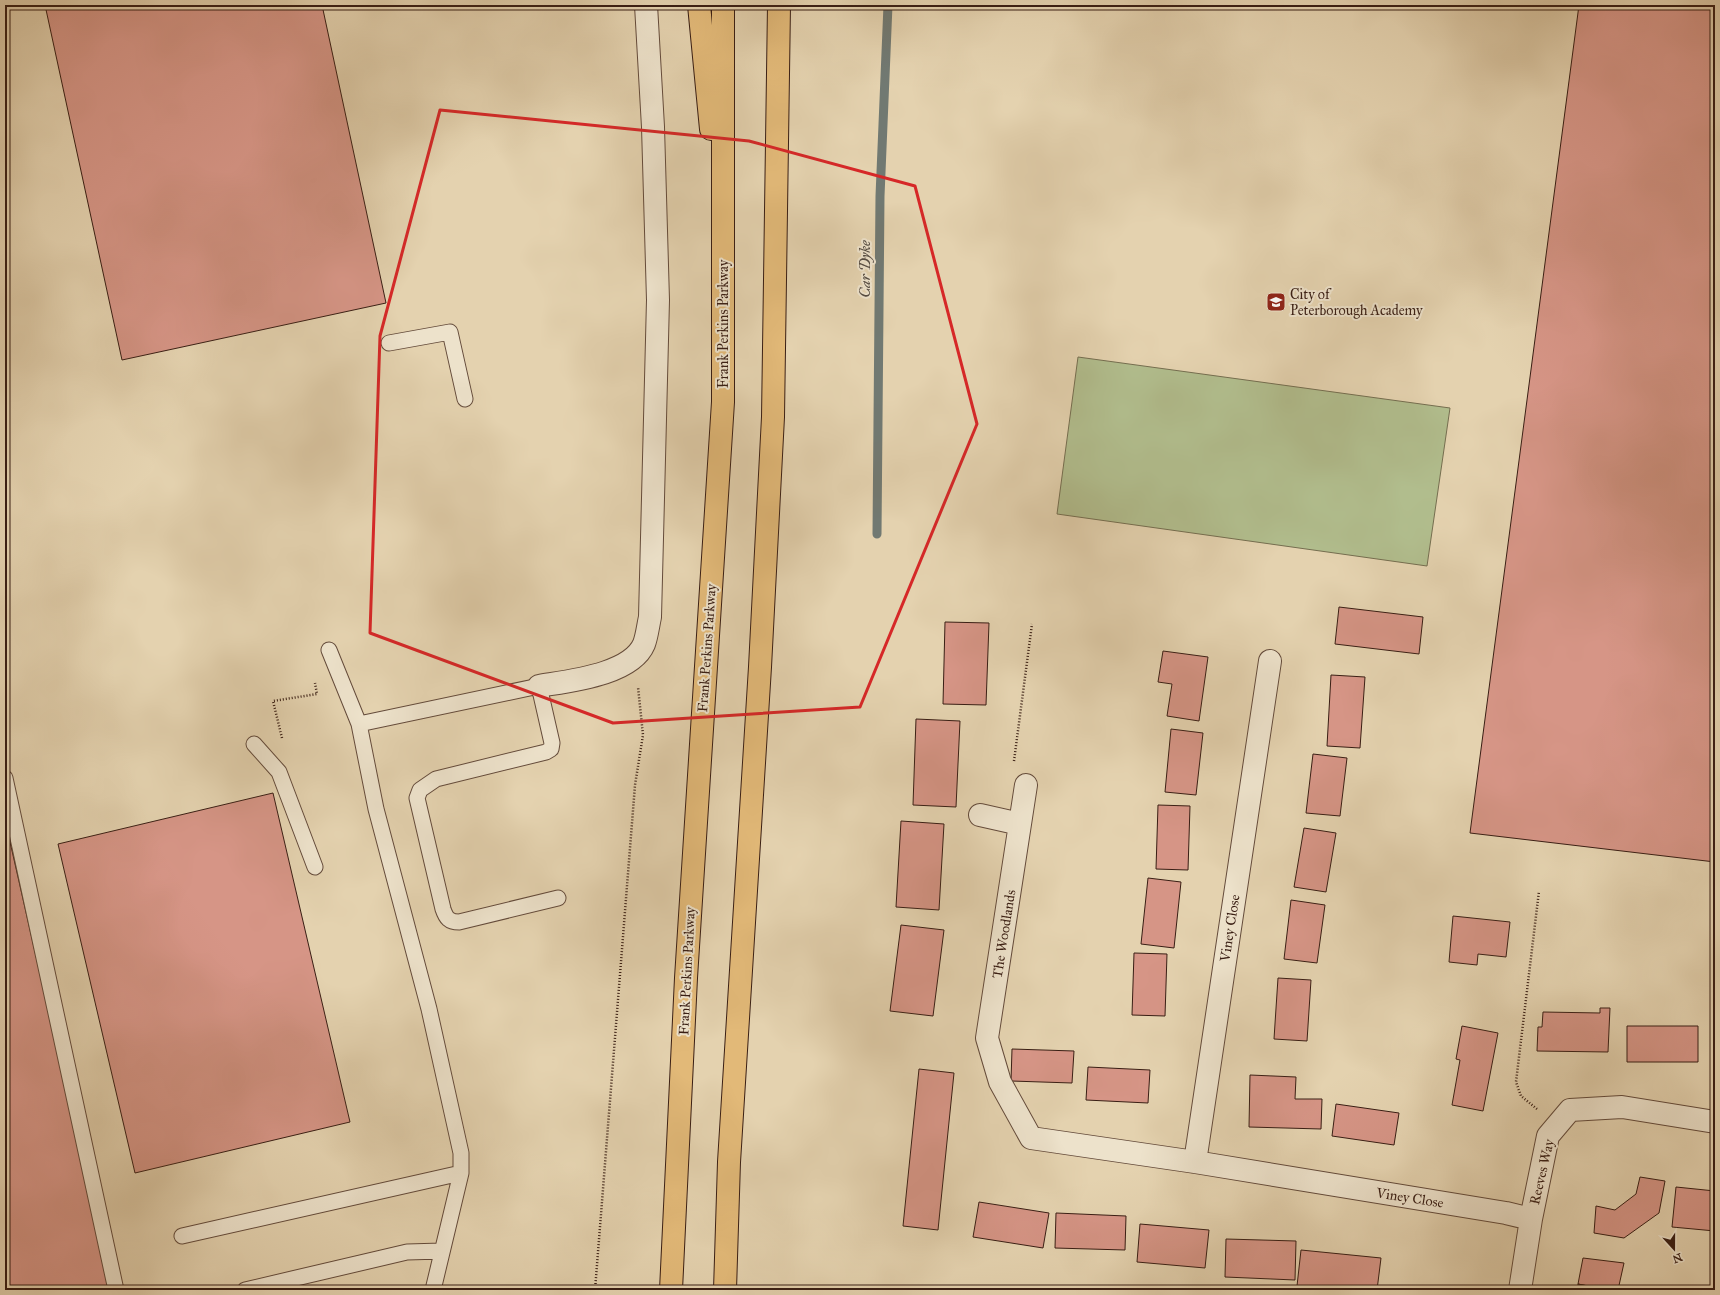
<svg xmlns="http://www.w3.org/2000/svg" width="1720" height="1295" font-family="'IM FELL Great Primer',serif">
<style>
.green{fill:#b1bd8d;stroke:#756e50}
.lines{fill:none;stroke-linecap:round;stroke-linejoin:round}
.stream{stroke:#717972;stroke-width:9}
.building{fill:#d69586;stroke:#391e14}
.service-casing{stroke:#644b3b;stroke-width:17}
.minor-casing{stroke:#644b3b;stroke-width:24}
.trunk-casing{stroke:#391e14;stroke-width:24}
.path{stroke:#391e14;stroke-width:2.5;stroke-dasharray:1 2;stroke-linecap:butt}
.service{stroke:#ede2cb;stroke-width:15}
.minor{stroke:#ede2cb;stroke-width:22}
.trunk{stroke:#e2b978;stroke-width:22}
.marked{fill:none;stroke:#d62828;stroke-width:3;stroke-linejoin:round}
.labels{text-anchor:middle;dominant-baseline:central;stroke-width:4;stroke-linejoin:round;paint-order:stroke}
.poi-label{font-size:14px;fill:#391e14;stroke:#ede2cb;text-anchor:start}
.street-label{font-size:14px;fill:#391e14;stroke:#ede2cb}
.water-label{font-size:15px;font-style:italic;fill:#554c43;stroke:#ede2cb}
</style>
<rect width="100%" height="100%" fill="#e4d2af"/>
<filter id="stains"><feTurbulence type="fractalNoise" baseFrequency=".005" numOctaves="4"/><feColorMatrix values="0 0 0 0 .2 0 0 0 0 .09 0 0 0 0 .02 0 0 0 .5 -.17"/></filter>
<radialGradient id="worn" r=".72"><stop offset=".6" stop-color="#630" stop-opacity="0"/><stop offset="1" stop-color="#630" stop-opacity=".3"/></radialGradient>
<!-- green -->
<path class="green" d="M1078 357 1450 408 1427 566 1057 514Z"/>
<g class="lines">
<!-- stream -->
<path class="stream" d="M877 534 880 196 888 5"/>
</g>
<!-- building -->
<path class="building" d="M45 5H322L386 303 122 360Z
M1579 5H1715V862L1470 833Z
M1339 607 1423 617 1419 654 1335 644Z
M945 622 989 623 986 705 943 704Z
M1163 651 1208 657 1199 721 1167 716 1172 684 1158 682Z
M1331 675 1365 677 1360 748 1327 746Z
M916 719 960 721 956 807 913 805Z
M1171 729 1203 733 1196 795 1165 792Z
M1313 754 1347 758 1340 816 1306 813Z
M273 793 350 1122 135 1173 58 844Z
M1158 805 1190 806 1188 870 1156 869Z
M5 820 112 1290H5Z
M901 821 944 824 939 910 896 907Z
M1304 828 1336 833 1326 892 1294 887Z
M1148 878 1181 882 1174 948 1141 944Z
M1291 900 1325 905 1317 963 1284 959Z
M1453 916 1510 922 1506 957 1478 954 1477 965 1449 962Z
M901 925 944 930 933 1016 890 1011Z
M1134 953 1167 954 1165 1016 1132 1015Z
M1278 978 1311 980 1307 1041 1274 1039Z
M1600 1008H1610L1608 1052 1537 1051 1538 1027H1542L1543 1012 1600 1013Z
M1462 1026 1498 1033 1483 1111 1452 1105 1460 1060 1456 1059Z
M1627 1026H1698V1062H1627Z
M1012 1049 1074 1051 1072 1083 1011 1081Z
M1088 1067 1150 1070 1148 1103 1086 1100Z
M919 1069 954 1073 938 1230 903 1226Z
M1250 1075 1296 1077 1295 1099H1322L1321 1129 1249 1127Z
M1336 1104 1399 1113 1394 1145 1332 1136Z
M1640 1177 1665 1181 1659 1213 1624 1238 1594 1233 1596 1206 1615 1210 1636 1194Z
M1676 1187 1715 1191V1231L1672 1227Z
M979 1202 1049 1213 1043 1248 973 1237Z
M1056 1213 1126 1216 1125 1250 1055 1248Z
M1140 1224 1209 1230 1205 1268 1137 1262Z
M1226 1239 1296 1241 1295 1280 1225 1277Z
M1301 1250 1381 1258 1377 1290H1338L1297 1286Z
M1583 1258 1624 1263 1618 1290H1609L1578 1284Z
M1578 1284 1609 1290H1577Z"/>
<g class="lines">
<!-- service casing -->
<g class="service-casing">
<path id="service" d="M389 343 450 332 465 399
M329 650 359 724
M254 744 279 772 315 867
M5 778 116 1290
M182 1236 461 1173
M245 1290 407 1252 442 1251
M433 1290 461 1173V1153L429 1009 376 809 359 724 539 686 552 743 551 749 546 752 436 779 420 790 417 798 443 909C446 918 449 922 459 922L558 898"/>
</g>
<!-- minor casing -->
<g class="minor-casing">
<path id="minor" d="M539 686C568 681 631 675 644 644 647 636 648 626 650 617L658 300 653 127 646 5
M1026 785 987 1038 1000 1082 1031 1138 1195 1162 1506 1213 1531 1219
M980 815 1020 824
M1195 1162 1270 661
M1520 1290 1531 1219 1548 1136 1570 1110 1622 1107 1715 1122"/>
</g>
<!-- trunk casing -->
<g class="trunk-casing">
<path id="trunk" d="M699 5 711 129
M671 1290 686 978 723 402V5
M725 1290 729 1162 760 667 773 417 779 5"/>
</g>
<!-- path -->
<path class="path" d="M282 738 273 701 317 694 315 683
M1014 761 1032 624
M1537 1109 1521 1096 1516 1082 1539 891
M595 1290 635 785 643 735 638 687"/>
<!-- service -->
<use href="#service" class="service"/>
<!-- minor -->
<use href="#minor" class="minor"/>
<!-- trunk -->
<use href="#trunk" class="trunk"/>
</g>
<!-- marked area -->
<path class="marked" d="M440 110 749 141 915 186 977 424 860 707 613 723 370 633 380 336Z"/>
<!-- icons -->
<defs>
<g id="school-square" transform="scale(1)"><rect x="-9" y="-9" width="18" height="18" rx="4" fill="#8f2418" stroke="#ede2cb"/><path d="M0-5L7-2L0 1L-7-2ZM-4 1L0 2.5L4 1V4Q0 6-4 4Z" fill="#fff"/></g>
</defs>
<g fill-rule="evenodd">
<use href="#school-square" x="1276" y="302"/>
</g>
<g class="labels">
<!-- poi labels -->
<g class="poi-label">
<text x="1290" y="294">City of<tspan x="1290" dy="16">Peterborough Academy</tspan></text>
</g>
<!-- street labels -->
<g class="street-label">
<text transform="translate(723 324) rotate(-90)">Frank Perkins Parkway</text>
<text transform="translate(707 648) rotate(-86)">Frank Perkins Parkway</text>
<text transform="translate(1230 928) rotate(-81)">Viney Close</text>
<text transform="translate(1004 934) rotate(-81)">The Woodlands</text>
<text transform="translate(687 971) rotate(-87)">Frank Perkins Parkway</text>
<text transform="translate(1542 1172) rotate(-77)">Reeves Way</text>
<text transform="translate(1410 1198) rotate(9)">Viney Close</text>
</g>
<!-- water labels -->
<g class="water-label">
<text transform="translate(865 269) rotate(-90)">Car Dyke</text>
</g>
</g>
<!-- margin -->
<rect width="1720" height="1295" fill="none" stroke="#e4d2af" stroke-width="20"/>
<rect x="6" y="6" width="1708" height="1283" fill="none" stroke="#391e14" stroke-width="2"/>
<rect x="10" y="10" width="1700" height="1275" fill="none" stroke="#391e14"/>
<!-- north arrow -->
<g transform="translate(1674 1249) rotate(159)" stroke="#ede2cb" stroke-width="3" paint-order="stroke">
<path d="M0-3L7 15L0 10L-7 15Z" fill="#391e14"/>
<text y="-6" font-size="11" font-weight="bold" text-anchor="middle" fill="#391e14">N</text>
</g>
<rect width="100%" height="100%" filter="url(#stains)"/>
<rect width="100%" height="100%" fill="url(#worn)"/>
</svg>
